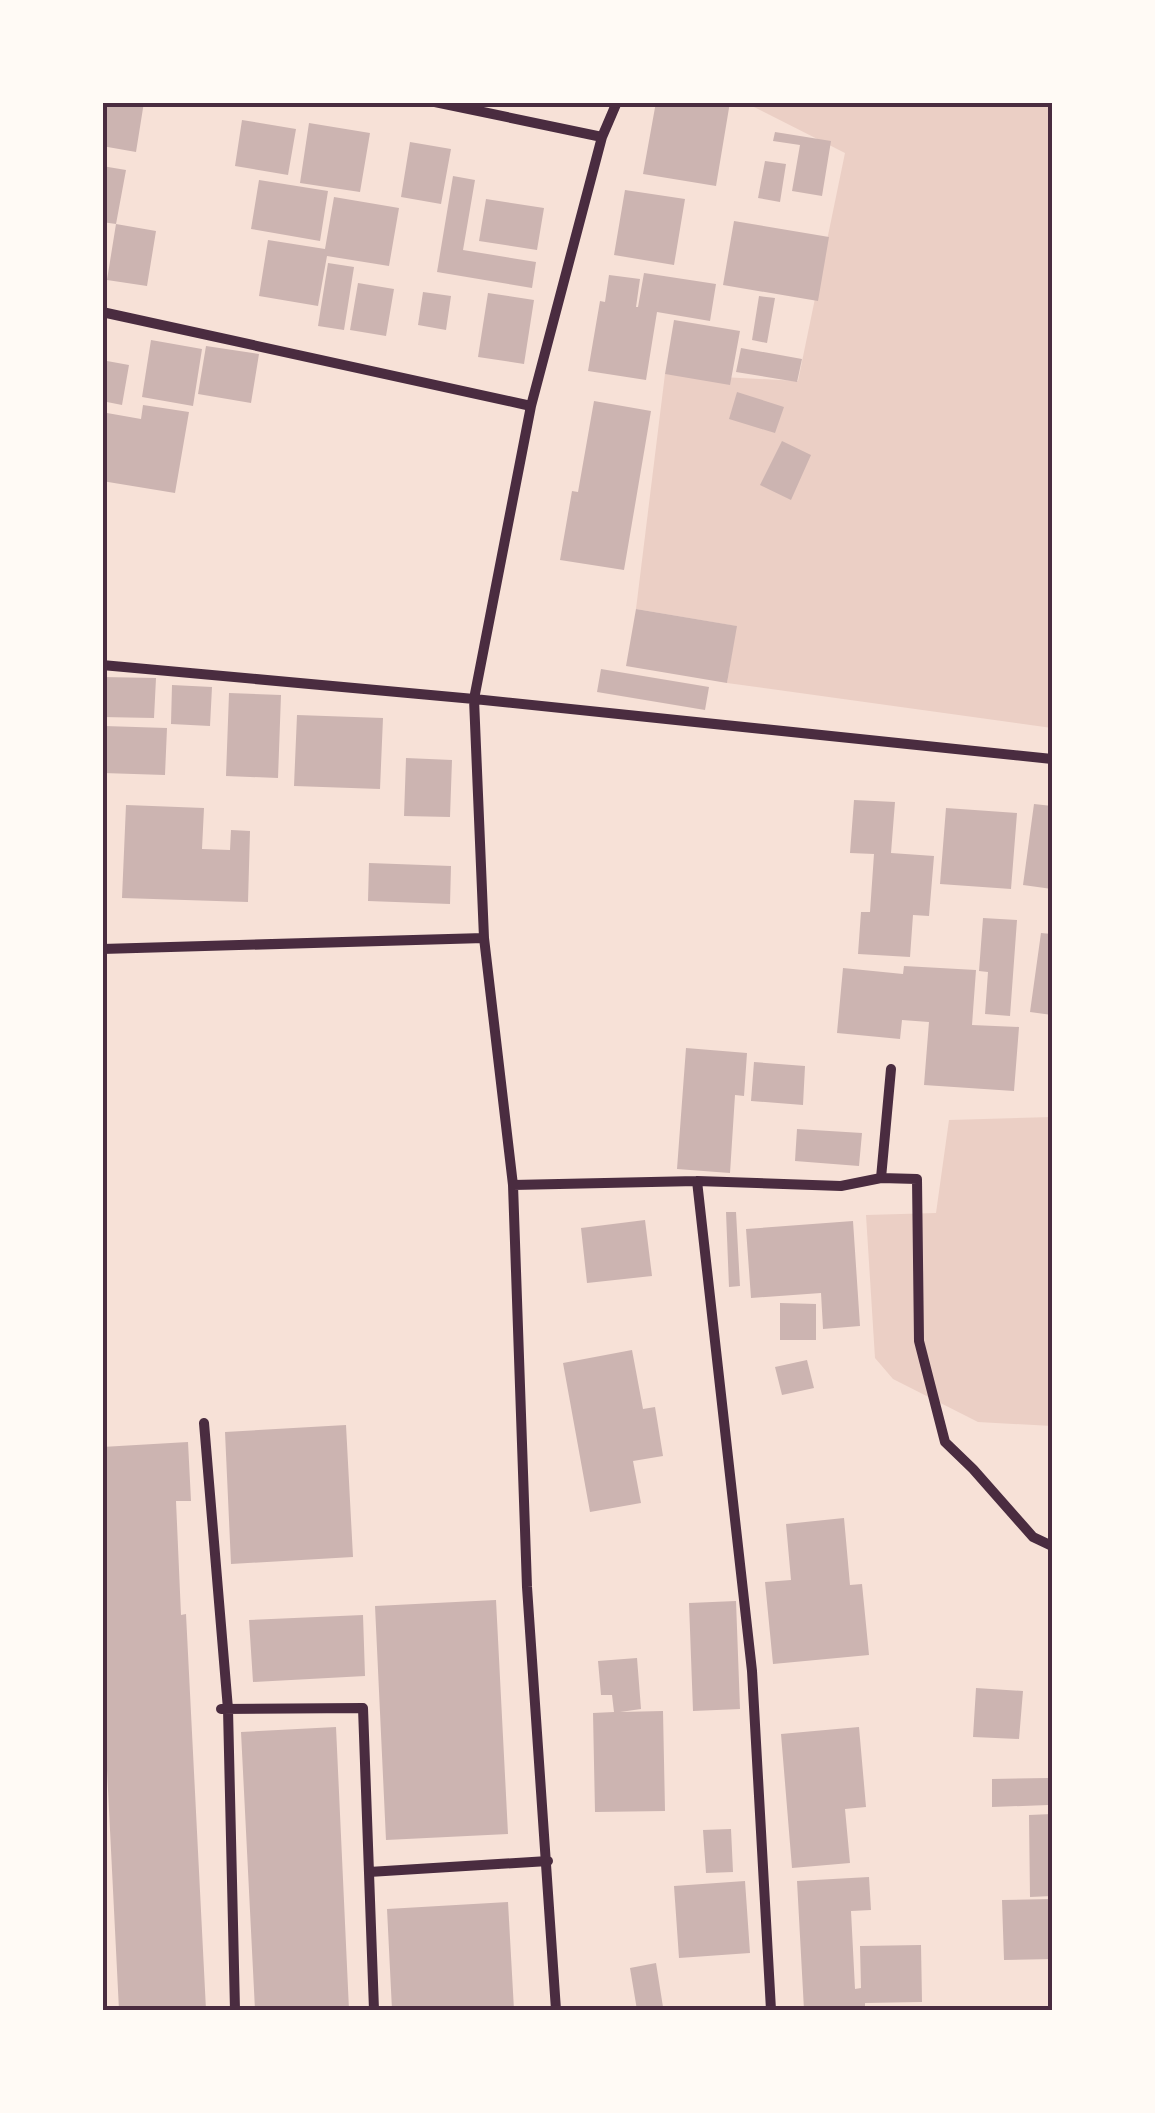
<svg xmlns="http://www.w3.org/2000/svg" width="1155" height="2113" font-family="Raleway,sans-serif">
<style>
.green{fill:#ebcfc5}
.building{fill:#ccb4b1}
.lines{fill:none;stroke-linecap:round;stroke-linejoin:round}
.minor{stroke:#4a2c40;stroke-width:10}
.neatline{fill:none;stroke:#4a2c40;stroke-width:4}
</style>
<rect width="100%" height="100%" fill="#f7e1d7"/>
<!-- green -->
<path class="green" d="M746 103H1052V728L727 683 736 626 636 609 665 374 798 381 845 153Z
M1052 1117V1426L978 1422 893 1379 875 1358 866 1215 936 1213 949 1120Z"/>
<!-- building -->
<path class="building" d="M102 102H144L136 152 102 146Z
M656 102H730L716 186 643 174Z
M242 120 296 129 288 175 235 166Z
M309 123 370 133 360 192 300 183Z
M775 132 831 141 822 196 792 191 800 145 773 141Z
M410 142 451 149 441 204 401 197Z
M765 161 786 164 780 202 758 198Z
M102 166 126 170 116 224 102 222Z
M453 176 475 180 463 250 536 262 532 288 437 272Z
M259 180 328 191 320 241 251 229Z
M625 190 685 199 674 265 614 255Z
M334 197 399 208 389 266 327 256 318 306 259 296 268 240 325 249Z
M486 199 544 208 537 250 479 241Z
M734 221 829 237 818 301 723 285Z
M116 224 156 231 147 286 107 280Z
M328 263 354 267 344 330 318 326Z
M644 273 716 284 710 321 657 312 646 380 588 371 600 301 605 302 609 275 640 279 636 307H638Z
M358 283 394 289 386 336 350 330Z
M423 292 451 296 446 330 418 325Z
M488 293 534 300 524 364 478 357Z
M759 296 775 298 767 343 752 340Z
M674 320 740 331 730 385 665 374Z
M151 340 202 349 193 406 142 397Z
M206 346 259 354 251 403 198 394Z
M741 348 802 359 797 382 736 372Z
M107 361 129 365 122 405 102 401Z
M737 392 784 407 775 433 729 419Z
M594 401 651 411 624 570 560 560 572 491 578 492Z
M143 405 189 412 175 493 102 481V440L107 413 141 419Z
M782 441 811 455 791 500 760 485Z
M636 609 737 626 727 683 626 666Z
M601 669 709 687 705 710 597 692Z
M102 677 156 678 154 718 102 717Z
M172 685 212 687 210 726 171 724Z
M229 693 281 695 278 778 226 776Z
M297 715 383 718 380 789 294 786Z
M104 726 167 728 165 775 103 773Z
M406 758 452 760 450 817 404 816Z
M854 800 895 802 891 853 934 856 929 916 913 915 910 957 858 954 861 912H870L874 854 850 853Z
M1034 804 1052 806V889L1023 885Z
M126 805 204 808 202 849 230 850 231 830 250 831 248 902 122 898Z
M946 808 1017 813 1011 889 940 884Z
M369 863 451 866 450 904 368 901Z
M983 918 1017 920 1010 1016 985 1014 988 972 979 971Z
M1041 933 1052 934V1015L1030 1012Z
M904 966 976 970 972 1025 1019 1027 1014 1091 924 1085 929 1022 902 1020 900 1039 837 1033 843 968 903 974Z
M686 1048 747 1053 744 1096 735 1095 730 1173 677 1169Z
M754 1062 805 1066 803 1105 751 1101Z
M797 1129 862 1133 859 1166 795 1161Z
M726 1212H736L740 1286 729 1287Z
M645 1220 652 1276 587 1283 581 1228Z
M853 1221 860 1326 823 1329 821 1293 751 1298 746 1229Z
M780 1303 816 1304V1340H780Z
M632 1350 643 1409 655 1407 663 1456 633 1461 641 1503 590 1512 563 1363Z
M807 1360 814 1388 782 1395 775 1367Z
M346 1425 353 1557 231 1564 225 1432Z
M188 1442 191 1501H176L181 1615 186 1614 206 2010H119L102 1670V1447Z
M844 1518 850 1585 862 1584 869 1655 773 1664 765 1582 791 1580 786 1524Z
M496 1600 508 1834 386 1840 375 1606Z
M736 1601 740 1709 693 1711 689 1603Z
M363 1615 365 1676 253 1682 249 1620Z
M637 1658 641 1709 620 1712 663 1711 665 1811 595 1812 593 1713 614 1712 612 1695H601L598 1661Z
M976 1688 1023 1691 1019 1739 973 1737Z
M336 1727 349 2010H255L241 1732Z
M859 1727 866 1807 845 1809 850 1863 792 1868 781 1734Z
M1048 1778V1805L992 1807V1779Z
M1052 1814V1896L1030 1897 1029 1815Z
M731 1829 733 1872 706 1873 703 1830Z
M869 1877 871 1910 851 1911 855 1989 861 1988 860 1946 921 1945 922 2002 865 2003V2010H804L797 1881Z
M745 1881 750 1953 679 1958 674 1886Z
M1052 1899V1959L1004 1960 1002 1900Z
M508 1902 514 2010H392L387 1909Z
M656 1963 663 2007 637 2010 630 1968Z"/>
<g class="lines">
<!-- minor -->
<path class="minor" d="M435 102 602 137
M102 312 531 406
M102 665 474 699 1052 759
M102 949 484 938
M881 1178 917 1179 919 1341 945 1442 973 1469 1033 1537 1052 1546
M697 1181 752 1671 771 2010
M513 1185 697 1181 841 1186 881 1178 891 1069
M204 1423 228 1709 235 2010
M221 1709 363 1708 374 2010
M369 1872 548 1861
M556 2010 527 1587 513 1185 484 938 474 699 531 406 602 137 617 102"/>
</g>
<!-- border -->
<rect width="1155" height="2113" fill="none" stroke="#fffaf5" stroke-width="210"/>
<rect x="105" y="105" width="945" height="1903" class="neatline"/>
</svg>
